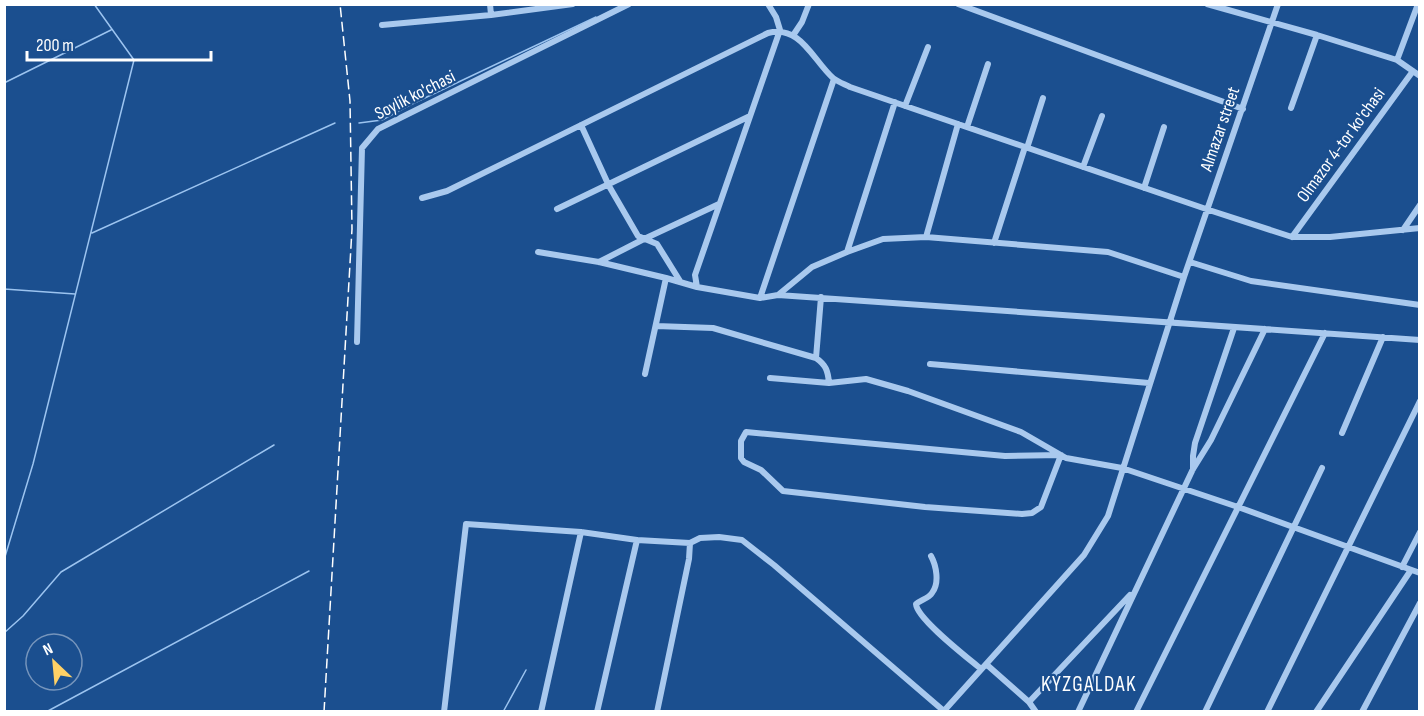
<svg xmlns="http://www.w3.org/2000/svg" width="1424" height="716" font-family="'Sofia Sans Condensed',sans-serif">
<style>
.lines{fill:none;stroke-linecap:round;stroke-linejoin:round}
.stream{stroke:#9cc4f0;stroke-width:1.5}
.minor{stroke:#a9c9ee;stroke-width:6}
.rail{stroke:#fff;stroke-width:1.5;stroke-dasharray:10 4.5;stroke-linecap:butt}
.labels{text-anchor:middle;dominant-baseline:central;stroke-width:4.5;stroke-linejoin:round;paint-order:stroke}
.street-label{font-size:18px;fill:#fff;stroke:#1b4f8f}
.quarter-label{font-size:21px;letter-spacing:1.5px;fill:#fff;stroke:#1b4f8f}
</style>
<rect width="100%" height="100%" fill="#1b4f8f"/>
<g class="lines">
<!-- stream -->
<path class="stream" d="M4 83 111 30
M359 123 382 120 410 105 596 17
M92 233 335 123
M4 289 75 294
M4 560 33 464 134 60 94 4
M4 633 23 616 61 572 274 445
M46 712 309 571
M503 712 526 670"/>
<!-- minor -->
<path class="minor" d="M490 4 491 15
M958 4 1243 109
M1207 4 1317 35 1397 60 1420 76
M382 25 491 15 573 4
M794 34 802 22 809 4
M1397 60 1418 4
M905 106 928 47
M1291 108 1317 35
M581 125 609 186 638 236 657 244 680 281
M967 127 988 64
M1027 148 1043 98
M1083 167 1102 116
M1144 188 1164 127
M422 198 447 191 768 33C801 25 812 59 833 78 838 82 844 84 850 87L1209 210 1292 237H1330L1420 228
M557 209 750 116
M1403 230 1420 205
M926 237 958 124
M1292 237 1413 71
M994 243 1025 147
M538 252 599 262 666 278 697 287 760 298 778 295 812 267 847 252 883 239 926 237 1108 252 1184 277 1278 4
M847 252 895 102
M599 262 644 239 719 204
M1190 262 1251 281 1420 305
M697 287 695 275 780 30 776 17 768 4
M778 295 1420 340
M760 298 834 79
M656 326 713 328 816 358C826 365 828 371 829 383
M357 342 362 148 378 129 629 4
M816 358 821 297
M930 364 1149 383
M645 374 666 278
M770 378 829 383 866 379 908 391 1021 432 1066 458 1122 468 1238 507 1420 573
M746 432 1005 456 1061 455 1041 507 1032 513 1022 514 925 507 783 491 761 470 744 462 741 458V441Z
M1342 433 1383 337
M1193 469V456L1195 443 1234 328
M931 556C936 565 940 583 932 593 929 598 921 600 916 604 917 619 968 658 981 669
M1402 567 1420 532
M986 664 1029 702 1130 595
M1029 702 1036 712
M444 712 466 524 581 532 637 540 690 543
M541 712 581 532
M597 712 637 540
M657 712 689 559 690 543 700 538 719 537 742 540 774 565 945 712
M943 712 1084 555 1108 516 1184 277
M1078 712 1193 469 1211 440 1265 329
M1136 712 1325 333
M1205 712 1322 468
M1267 712 1420 401
M1316 712 1411 570
M1362 712 1420 603"/>
<!-- rail -->
<path class="rail" d="M324 712 352 229 350 101 340 4"/>
</g>
<g class="labels">
<!-- street labels -->
<g class="street-label">
<text transform="translate(415 95) rotate(-27)">Soylik ko'chasi</text>
<text transform="translate(1220 129) rotate(-71)">Almazar street</text>
<text transform="translate(1341 145) rotate(-54)">Olmazor 4-tor ko'chasi</text>
</g>
<!-- quarter labels -->
<g class="quarter-label">
<text x="1089" y="684">KYZGALDAK</text>
</g>
</g>
<!-- border -->
<rect width="1424" height="716" fill="none" stroke="#ffffff" stroke-width="12"/>
<!-- north arrow -->
<g transform="translate(54 662) rotate(334)"><circle r="28" fill="#1b4f8f" stroke="#7695bc" stroke-width="1.5"/>
<path d="M0-4.5L10 22L0 15L-10 22Z" fill="#ffd166"/>
<text y="-9" font-size="16" font-weight="bold" text-anchor="middle" fill="#ffffff">N</text>
</g>
<!-- scale -->
<path d="M27 51v9h184v-9" fill="none" stroke="#ffffff" stroke-width="3"/>
<text x="36" y="51" font-size="18" fill="#ffffff" stroke="#1b4f8f" stroke-width="4.5" paint-order="stroke">200 m</text>
</svg>
